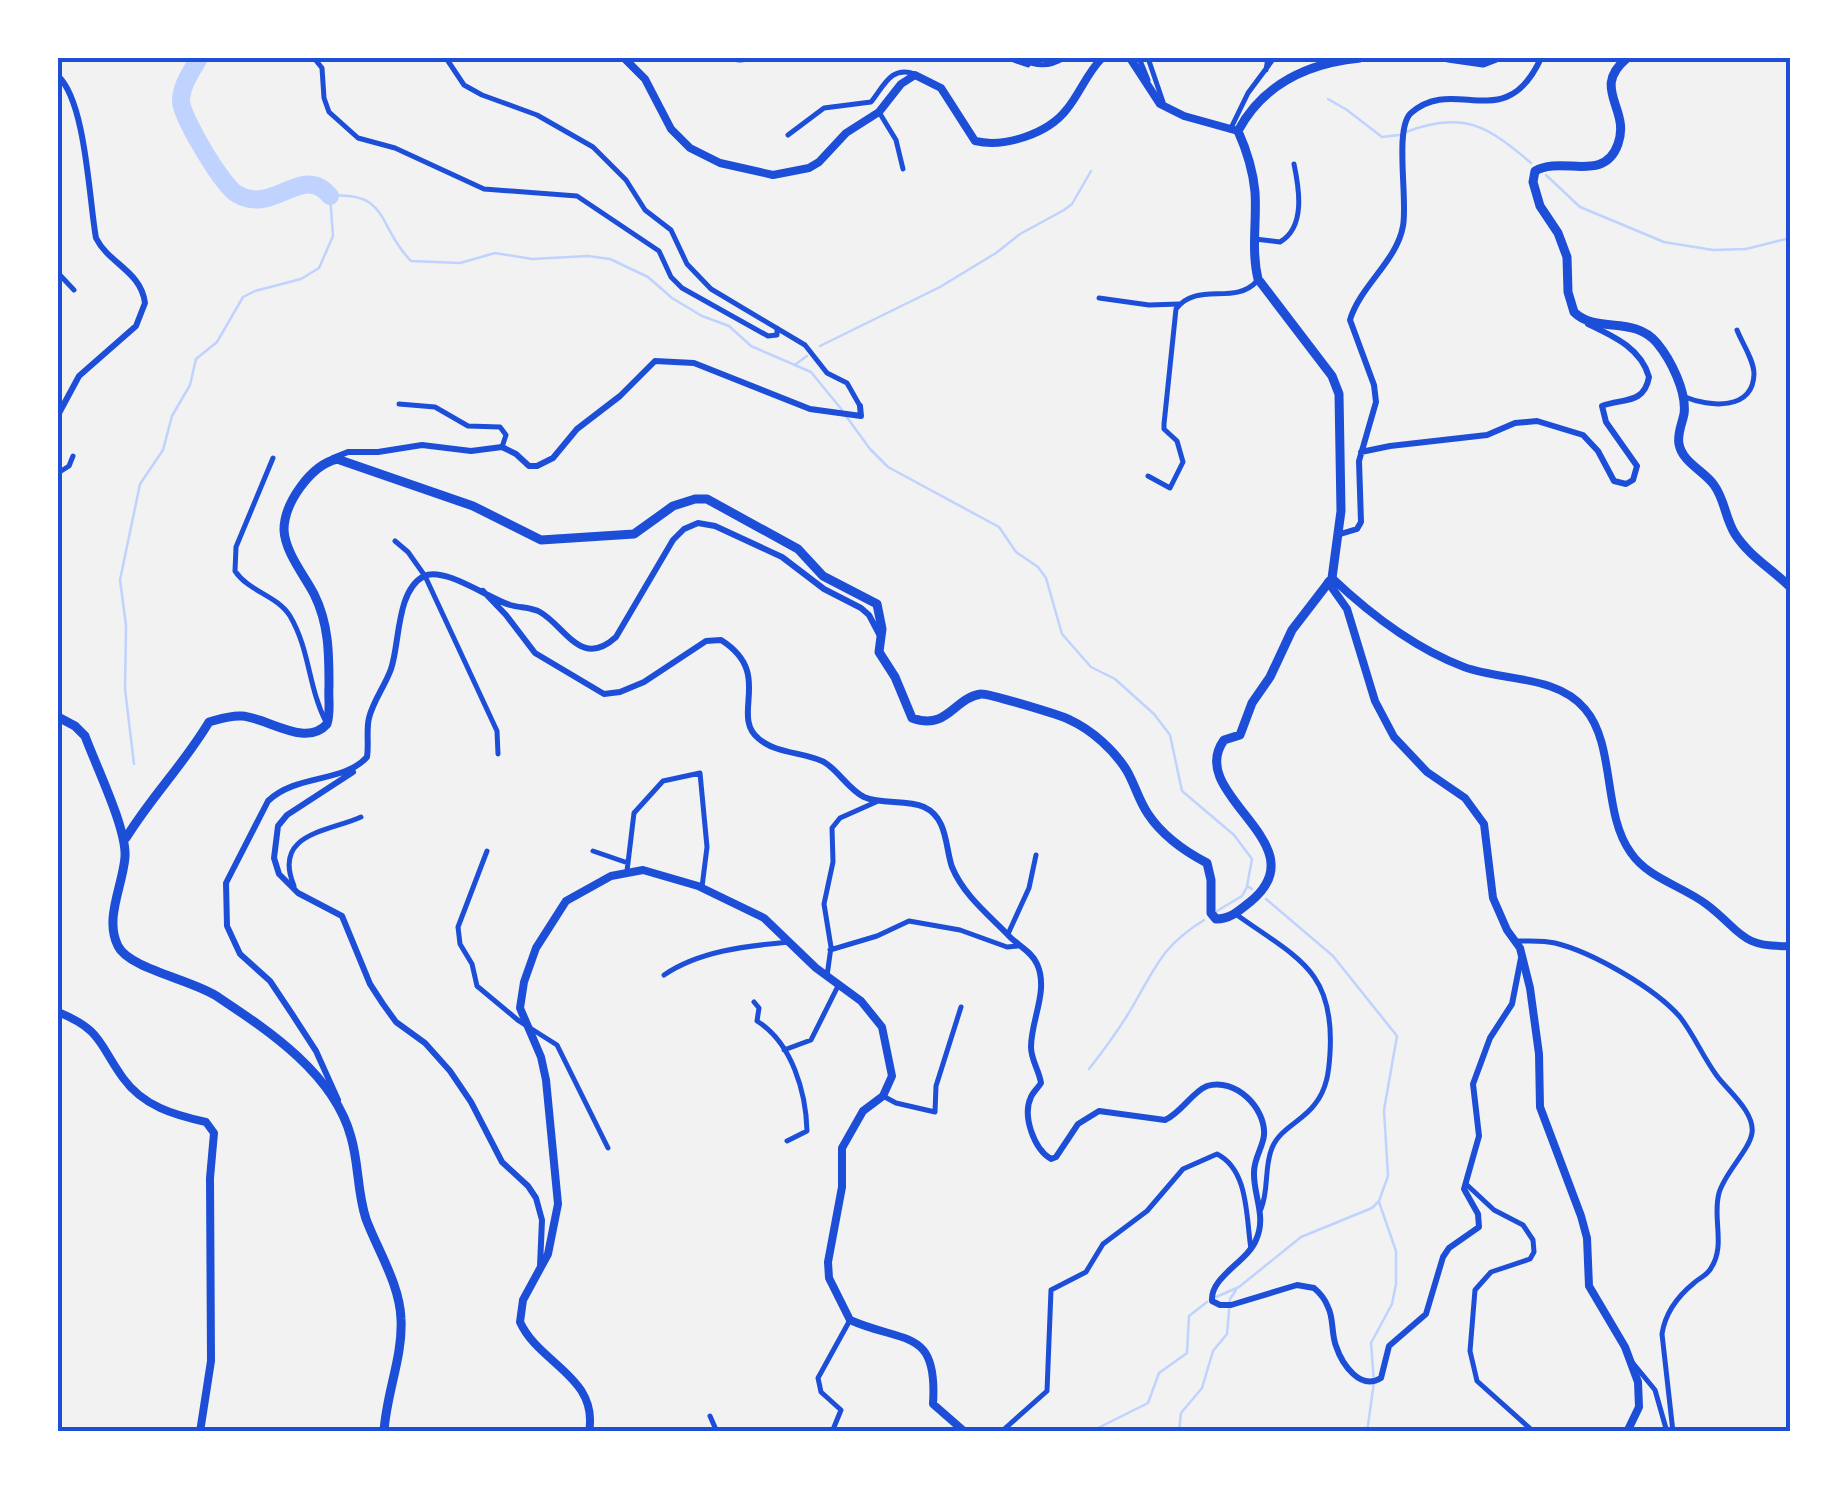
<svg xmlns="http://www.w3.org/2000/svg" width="1848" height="1489" font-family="Arial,sans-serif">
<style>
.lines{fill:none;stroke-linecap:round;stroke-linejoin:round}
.stream{stroke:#bfd3fe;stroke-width:2.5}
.river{stroke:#bfd3fe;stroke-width:18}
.minor{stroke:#1d4ed8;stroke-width:5}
.tertiary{stroke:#1d4ed8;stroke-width:6}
.secondary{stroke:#1d4ed8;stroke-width:8}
.primary{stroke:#1d4ed8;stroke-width:8}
.trunk{stroke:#1d4ed8;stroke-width:9}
.neatline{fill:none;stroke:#1d4ed8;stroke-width:4}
</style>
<rect width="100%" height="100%" fill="#f2f2f2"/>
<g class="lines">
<!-- stream -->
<path class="stream" d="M1328 99 1347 110 1382 137 1399 135
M1406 132C1463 110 1488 126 1531 163
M1546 175 1580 207 1664 242 1713 250 1746 249 1790 238
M820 346 940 287 996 253 1020 234 1064 210 1072 204 1091 171
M796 364 807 356
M846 416 870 449 888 467 999 527 1016 552 1038 567 1046 578 1062 634 1091 667 1115 679 1154 714 1170 735 1182 791 1234 835 1252 859 1247 886 1252 889
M134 764 125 689 126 625 120 580 140 484 163 450 172 416 190 385 196 359 217 342 243 297 255 291 301 279 319 268 333 236 330 196C390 191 377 227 411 261L460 263 495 253 532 259 588 256 610 259 648 277 672 298 702 316 729 326 751 346 811 372 842 410
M1217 911 1242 896 1247 887
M1089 1069C1107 1046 1124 1023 1138 997 1159 960 1166 944 1204 920
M1216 1297 1239 1287 1301 1237 1372 1208 1379 1201 1388 1176 1384 1110 1397 1036 1333 956 1266 899
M1075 1432 1094 1430 1148 1403 1159 1373 1187 1353 1189 1316 1207 1302
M1179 1432 1181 1413 1202 1388 1213 1351 1227 1334 1230 1299 1236 1290
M1367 1432 1374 1382 1371 1343 1392 1304 1396 1284V1251L1379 1202"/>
<!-- river -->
<path class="river" d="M199 58C192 71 181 85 181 101 181 116 223 187 237 194 274 216 302 162 330 196"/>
<!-- minor -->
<path class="minor" d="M314 58 322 68 324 98 329 112 358 138 395 148 484 189 577 196 659 251 671 277 682 288 768 336 777 335V328
M446 58 464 85 482 95 537 115 593 147 626 180 645 210 671 230 687 264 711 289 805 345 827 373 847 383 860 406
M722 58 740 60 757 58
M1008 58 1028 65
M1021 58C1036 67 1049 67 1064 58
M1139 58 1148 80
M1148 58 1163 102
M1266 70 1268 58
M879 112 896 140 903 169
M1230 130 1248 93 1274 58
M788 135 824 108 871 102C884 86 891 65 915 74
M1255 239 1280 242C1306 227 1299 188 1294 164
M58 273 74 290
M1099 298 1149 305 1179 304
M1685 397C1709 407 1753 411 1754 374 1754 360 1742 343 1737 330
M399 404 435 407 468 426 500 427 506 435 502 447
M273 458 236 547 235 571C249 592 277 595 290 616 310 650 308 687 326 722
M58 473 69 466 73 456
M1148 476 1170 488 1183 462 1177 441 1164 429V424L1176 309C1197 281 1235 306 1257 281
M395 541 408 552 425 576 497 731 498 754
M487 851 458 927 460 944 472 964 477 986 519 1021 557 1045 608 1148
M593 851 628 863
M627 871 634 813 663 781 700 773 707 847 702 887
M294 886C272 833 328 832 361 817
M1237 915C1297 958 1335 970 1330 1053 1329 1071 1327 1089 1315 1104 1303 1121 1280 1128 1272 1148 1264 1167 1269 1190 1261 1209
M1008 934 1029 888 1036 855
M1517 941C1529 941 1543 940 1555 943 1592 952 1655 988 1680 1017 1694 1035 1703 1057 1717 1076 1728 1091 1755 1112 1752 1133 1749 1151 1725 1172 1719 1193 1712 1218 1726 1245 1711 1268 1708 1275 1699 1278 1694 1283 1678 1296 1665 1314 1662 1334L1673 1432
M830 950 877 936 909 921 960 930 1007 947 1018 946
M664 975C699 951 746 946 789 942
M827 976 831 947 824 904 833 862 832 828 840 818 876 802
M754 1002 759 1008 757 1021C792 1043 806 1092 807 1131L787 1141
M784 1050 811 1040 838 986
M883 1096 896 1103 935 1112 936 1086 961 1007
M1466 1184 1494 1210 1523 1225 1533 1240 1534 1252 1530 1259 1491 1272 1475 1290 1470 1351 1477 1381 1534 1432
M1632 1362 1655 1390 1667 1432
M710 1416 717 1432
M832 1432 841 1410 821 1392 818 1378 850 1320
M1001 1432 1047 1391 1051 1290 1086 1272 1103 1244 1147 1211 1183 1169 1217 1154C1249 1170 1246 1218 1251 1249"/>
<!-- tertiary -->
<path class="tertiary" d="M58 76C86 102 89 200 96 238 109 264 141 271 145 303L136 326 79 376 58 415
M1361 452 1390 446 1487 435 1515 423 1537 421 1583 435 1598 451 1614 481 1626 484 1633 480 1637 466 1606 422 1602 406C1622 398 1644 405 1649 377 1641 348 1613 336 1588 324
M333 458 348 452H378L422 445 471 451 502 447 516 454 529 466H537L553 458 577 429 620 396 655 361 694 363 810 409 861 416 860 406
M1337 535 1357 529 1361 522 1359 461 1376 402 1374 385 1350 320C1360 286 1397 261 1403 226 1408 200 1394 128 1411 113 1455 74 1505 137 1541 58
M483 591 506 615 535 653 604 694 620 692 644 682 706 641 721 640C775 674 729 715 759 739 777 754 804 752 824 762 839 771 848 789 864 797 882 805 906 799 924 807 948 818 945 847 952 867 964 896 989 915 1010 937 1019 946 1032 952 1037 964 1049 990 1031 1020 1031 1047 1031 1060 1039 1070 1041 1083 1038 1088 1033 1092 1031 1097 1022 1116 1034 1149 1051 1159L1056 1157 1078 1124 1099 1111 1165 1120C1181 1113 1192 1092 1207 1086 1235 1077 1266 1108 1264 1135 1263 1147 1254 1158 1254 1172 1253 1195 1267 1216 1256 1240 1247 1262 1210 1277 1212 1301L1220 1305H1231L1297 1285 1314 1288C1320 1293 1325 1299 1328 1307 1334 1319 1331 1333 1336 1346 1342 1364 1360 1391 1381 1378L1389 1346 1426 1314 1443 1257 1449 1248 1479 1227 1478 1214 1464 1189 1479 1136 1473 1084 1490 1038 1512 1004 1521 958
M353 772 287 815 278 826 274 858 279 874 298 893 342 916 370 984 383 1004 396 1022 425 1043 450 1071 471 1102 502 1162 528 1186 536 1198 542 1220 540 1266
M338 1100 316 1051 294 1017 270 981 240 954 227 926 226 883 268 801C296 774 344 783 367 757 369 744 366 730 369 718 373 701 385 686 391 669 400 643 396 591 424 576 444 566 490 599 510 605 520 608 531 607 540 612 566 627 581 669 616 637L673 540 684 529 698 523 715 526 782 557 824 589 861 608 869 615 879 634"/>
<!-- secondary -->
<path class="secondary" d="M1332 578C1370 614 1414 648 1464 667 1502 681 1557 675 1585 709 1616 745 1602 814 1631 853 1648 878 1682 886 1706 904 1741 930 1739 948 1790 946
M1328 582 1347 609 1375 701 1394 737 1427 772 1465 798 1484 824 1493 898 1507 930 1520 948 1530 988 1539 1054 1540 1107 1581 1216 1587 1238 1589 1286 1625 1347 1638 1382 1639 1407 1627 1432
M589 1432C599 1377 539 1364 520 1322L523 1300 548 1254 558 1204 546 1080 541 1057 520 1008 524 982 536 948 566 901 611 876 643 870 698 886 764 918 816 968 861 1001 882 1027 892 1076 883 1096 863 1111 842 1148V1187L828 1262 829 1278 850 1320C904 1344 938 1327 933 1404L965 1432"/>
<!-- primary -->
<path class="primary" d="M624 58 645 79 671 129 690 148 720 163 773 175 809 168 819 162 846 133 879 112 901 84 915 75 941 88 975 141C1004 148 1048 134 1067 109 1080 93 1087 73 1102 58
M1130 58 1160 104 1184 116 1238 131
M58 1012C102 1030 98 1043 123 1078 143 1106 174 1115 206 1122L214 1133 210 1178 211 1361 200 1432"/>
<!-- trunk -->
<path class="trunk" d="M1448 58 1483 63 1496 58
M1627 58C1590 89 1631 108 1618 144 1604 184 1562 155 1535 171L1533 182 1540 206 1558 233 1567 257 1568 292 1574 312C1596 334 1634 315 1657 343 1671 360 1687 392 1684 414 1682 424 1677 434 1679 444 1682 462 1704 471 1714 485 1725 500 1725 518 1735 534 1749 556 1772 569 1790 587
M58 717 75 726 85 736C96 766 127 829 125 857 123 885 104 919 118 946 129 969 194 980 218 997 269 1031 334 1074 351 1137 359 1164 357 1192 366 1219 378 1251 400 1285 401 1319 403 1357 386 1394 384 1432
M126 838C151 797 184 764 209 722 220 719 230 715 242 716 268 718 306 748 327 724 331 711 328 699 329 686 329 654 329 624 314 594 304 575 285 552 284 530 284 503 311 465 337 459L473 506 541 540 634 534 673 506 695 499H707L798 549 823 576 877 604 882 629 879 652 895 677 912 718C948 731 953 698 981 694 987 693 1061 715 1070 720 1092 730 1115 751 1127 771 1135 785 1139 801 1148 814 1162 835 1184 851 1207 863L1211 880V913L1216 919C1230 919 1239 911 1250 902 1322 844 1184 795 1224 740L1240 735 1252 703 1270 677 1292 630 1332 578 1341 511 1339 394 1332 376 1258 279C1251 250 1257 221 1255 192 1253 170 1247 151 1238 131 1263 84 1309 63 1360 58"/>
</g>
<!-- border -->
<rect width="1848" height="1489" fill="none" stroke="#ffffff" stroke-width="120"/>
<rect x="60" y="60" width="1728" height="1369" class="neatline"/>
</svg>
